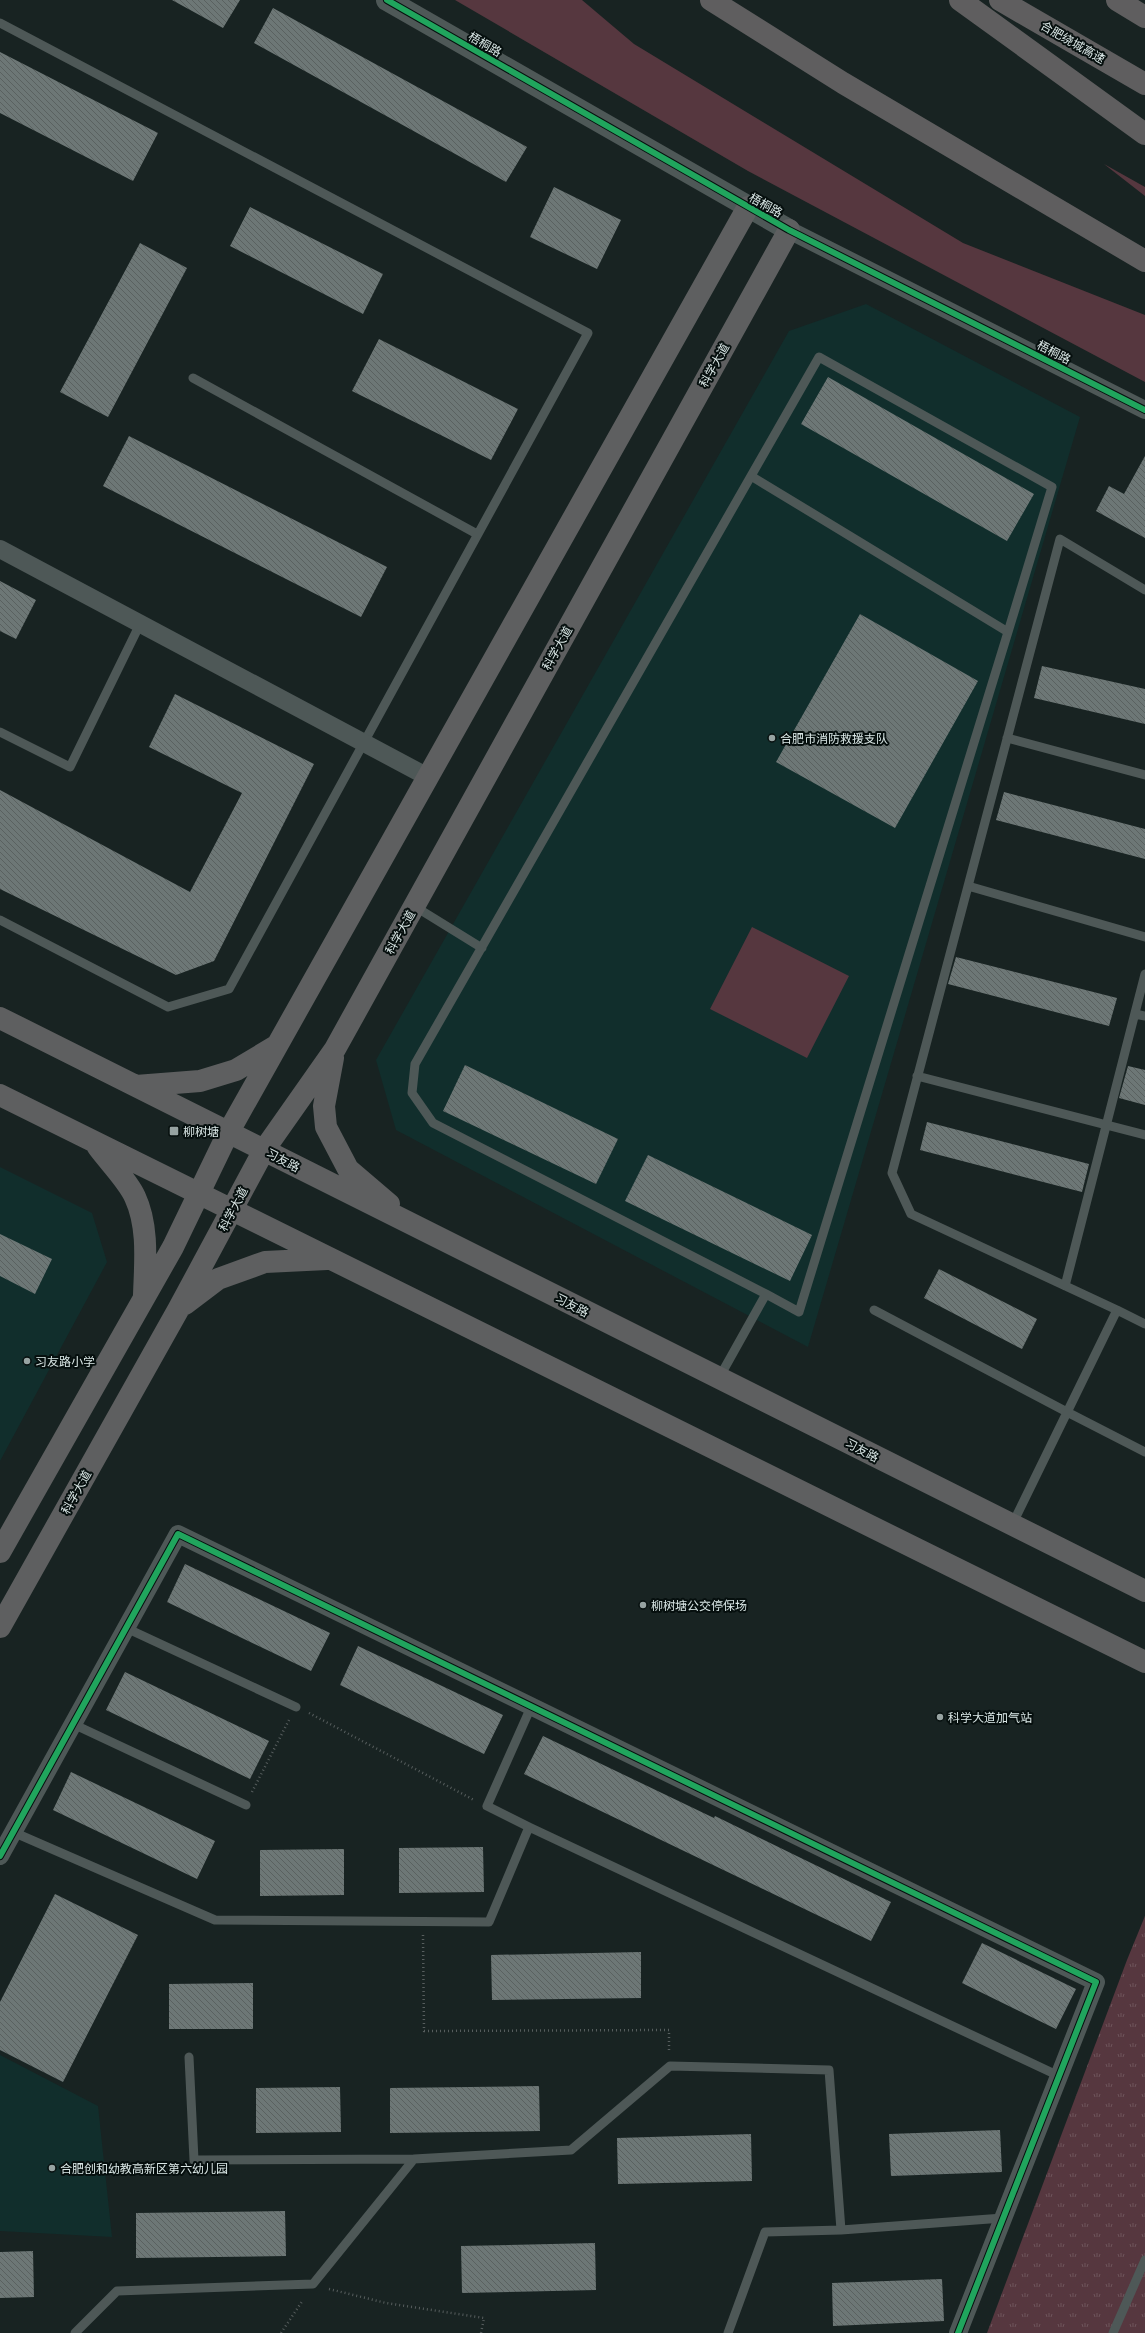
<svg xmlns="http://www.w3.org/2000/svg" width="1145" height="2333" font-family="Manrope,'Noto Sans SC',sans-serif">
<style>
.built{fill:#112e2c}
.grass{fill:#56373f}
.park{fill:url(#park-tufts)}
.building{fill:url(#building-back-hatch)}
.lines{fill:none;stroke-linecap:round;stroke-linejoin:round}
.path{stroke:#575e5e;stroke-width:2.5;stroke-dasharray:1 3;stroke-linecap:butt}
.service{stroke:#4e5857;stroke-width:9}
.minor{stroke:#4e5857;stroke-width:18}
.tertiary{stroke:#4e5857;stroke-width:22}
.primary{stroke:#5e5f60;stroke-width:22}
.motorway{stroke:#5f5e5f;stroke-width:22}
.cycleway-casing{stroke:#060f0e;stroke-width:8}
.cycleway{stroke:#20a55d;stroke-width:6}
.poi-dot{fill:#97a3a2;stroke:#060f0e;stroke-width:1.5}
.labels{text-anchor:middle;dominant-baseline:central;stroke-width:4;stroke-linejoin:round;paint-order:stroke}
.street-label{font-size:12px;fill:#dbe8e7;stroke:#060f0e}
.poi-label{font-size:12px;fill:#dbe8e7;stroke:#060f0e;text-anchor:start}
</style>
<defs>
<pattern id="park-tufts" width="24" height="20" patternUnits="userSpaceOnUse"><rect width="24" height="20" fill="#56373f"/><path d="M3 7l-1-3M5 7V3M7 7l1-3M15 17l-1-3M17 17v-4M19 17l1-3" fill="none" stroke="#6e545b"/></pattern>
<pattern id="building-back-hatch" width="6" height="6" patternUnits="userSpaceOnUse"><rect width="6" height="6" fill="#6d7776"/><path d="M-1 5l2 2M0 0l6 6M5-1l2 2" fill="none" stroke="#5a6160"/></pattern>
</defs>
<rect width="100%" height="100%" fill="#182322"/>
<!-- built -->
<path class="built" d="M866 304 1080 417 808 1347 396 1130 376 1060 789 331Z
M0 1167 92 1213 107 1262 0 1461Z
M0 2055 98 2106 112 2237 0 2231Z"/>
<!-- grass -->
<path class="grass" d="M455 0H582L634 44 963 243 1145 315V382L748 171Z
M1104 164 1145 187V196Z
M752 927 849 976 807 1058 710 1009Z"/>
<!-- park -->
<path class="park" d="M1145 1916V2333H987L1127 1960Z"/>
<!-- building -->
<path class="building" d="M172 0H240L223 28Z
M273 8 527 147 506 182 254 43Z
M0 52 158 133 133 181 0 113Z
M554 187 621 220 597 269 530 237Z
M250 207 383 274 363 314 230 246Z
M140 243 187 268 108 417 60 392Z
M379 339 518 409 491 460 352 391Z
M828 377 1034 494 1007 541 801 424Z
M129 436 387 567 361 617 103 486Z
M1145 456V538L1096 511 1109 486 1124 494Z
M0 581 36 600 16 639 0 631Z
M860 614 978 681 895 828 776 762Z
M1042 666 1145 689V724L1034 698Z
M175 694 314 764 214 961 176 975 0 889V790L190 892 242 793 149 747Z
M1004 792 1145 829V859L996 820Z
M956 957 1117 998 1109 1026 948 984Z
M465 1065 618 1139 596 1184 443 1111Z
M1128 1066 1145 1070V1105L1119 1098Z
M927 1122 1089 1164 1082 1192 920 1150Z
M648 1155 812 1235 790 1281 625 1201Z
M0 1234 52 1259 35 1294 0 1276Z
M939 1269 1037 1319 1022 1349 924 1298Z
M185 1564 330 1633 311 1671 167 1602Z
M358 1646 503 1715 484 1754 340 1685Z
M125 1672 269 1741 250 1779 106 1710Z
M543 1736 714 1818 715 1816 891 1902 871 1941 524 1774Z
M71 1772 215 1841 197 1879 53 1810Z
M483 1847 484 1892 399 1893V1848Z
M344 1849V1895L260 1896V1850Z
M55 1894 138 1935 63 2082 0 2050V2002Z
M982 1943 1076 1989 1056 2029 962 1983Z
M641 1952V1998L492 2000 491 1955Z
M253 1983V2029H169V1984Z
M539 2086 540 2131 390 2133V2088Z
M340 2087 341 2132 256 2133V2088Z
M1000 2130 1002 2172 891 2176 889 2134Z
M751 2134 752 2181 618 2184 617 2138Z
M285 2211 286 2256 136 2258V2213Z
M595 2243 596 2290 462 2293 461 2246Z
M33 2251 34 2297 0 2298V2252Z
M942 2279 944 2321 833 2326 832 2283Z"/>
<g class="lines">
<!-- path -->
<path class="path" d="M309 1713 474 1800
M252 1792 289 1720
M423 1935 424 2031 669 2030V2051
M329 2289 386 2303 484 2318 481 2333
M281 2333 303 2300"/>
<!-- service -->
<path class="service" d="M0 23 588 333 229 989 168 1007 0 920
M193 378 477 534
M0 732 70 767 140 624
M1007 738 1145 775
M968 886 1145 937
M414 906 482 948
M1135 1014 1145 1016
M917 1076 1145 1135
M1065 1286 1145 974
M766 1294 799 1312 1008 632
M874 1310 1067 1412 1145 1452
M1117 1310 911 1214 892 1173 1060 539 1145 590
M719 1378 766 1294 433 1123 412 1093 415 1064 819 357 1052 487 1008 632 751 476
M1012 1525 1117 1310 1145 1324
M126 1628 296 1707
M73 1724 246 1805
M529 1827 487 1806 531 1707
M13 1832 215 1920 489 1922 529 1827 1059 2076
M189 2057 194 2160 414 2159
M841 2230 1003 2218
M75 2333 117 2291 313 2284 414 2159 571 2150 670 2066 829 2070 841 2230 765 2232 728 2333
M1113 2333 1145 2260"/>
<!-- minor -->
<path class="minor" d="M789 230 1145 410
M0 549 428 777
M0 1856 178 1534 1096 1982 958 2333"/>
<!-- tertiary -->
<path class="tertiary" d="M387 0 789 230"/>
<!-- primary -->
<path class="primary" d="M0 1018 1145 1591
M333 1058 324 1106 326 1127 348 1169 389 1204
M136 1086 200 1081 236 1070 276 1046
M0 1095 1145 1662
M98 1147C109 1162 128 1181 135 1197 149 1227 145 1264 144 1295
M185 1304 218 1279 265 1262 327 1259
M0 1552 173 1247 228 1133 748 207
M0 1627 178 1310 264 1150 335 1049 789 230"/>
<!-- motorway -->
<path class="motorway" d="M711 0 843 83 1145 261
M960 0 1145 134
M1000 0 1145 84
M1117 0 1145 17"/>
<!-- cycleway casing -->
<g class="cycleway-casing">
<path id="cycleway" d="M387 0 789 230 1145 410
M0 1856 178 1534 1096 1982 958 2333"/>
</g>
<!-- cycleway -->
<use href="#cycleway" class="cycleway"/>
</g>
<!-- markers -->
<g class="poi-dot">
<circle cx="772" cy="738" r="4"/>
<rect x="169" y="1126" width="10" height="10" rx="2"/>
<circle cx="27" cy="1361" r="4"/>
<circle cx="643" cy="1605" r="4"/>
<circle cx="940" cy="1717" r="4"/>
<circle cx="52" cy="2168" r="4"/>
</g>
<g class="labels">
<!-- street labels -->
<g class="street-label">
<text transform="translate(1073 42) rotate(30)">合肥绕城高速</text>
<text transform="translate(485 44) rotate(30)">梧桐路</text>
<text transform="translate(766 205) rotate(29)">梧桐路</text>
<text transform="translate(1054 352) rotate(27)">梧桐路</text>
<text transform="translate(714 365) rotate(-61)">科学大道</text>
<text transform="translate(557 648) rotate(-61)">科学大道</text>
<text transform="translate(400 932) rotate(-61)">科学大道</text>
<text transform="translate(283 1160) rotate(27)">习友路</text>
<text transform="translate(233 1209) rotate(-62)">科学大道</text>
<text transform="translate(572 1305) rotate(27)">习友路</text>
<text transform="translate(862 1450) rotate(27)">习友路</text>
<text transform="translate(76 1492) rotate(-61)">科学大道</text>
</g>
<!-- poi labels -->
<g class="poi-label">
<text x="780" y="738">合肥市消防救援支队</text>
<text x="183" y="1131">柳树塘</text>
<text x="35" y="1361">习友路小学</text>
<text x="651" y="1605">柳树塘公交停保场</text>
<text x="948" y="1717">科学大道加气站</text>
<text x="60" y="2168">合肥创和幼教高新区第六幼儿园</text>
</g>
</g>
</svg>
